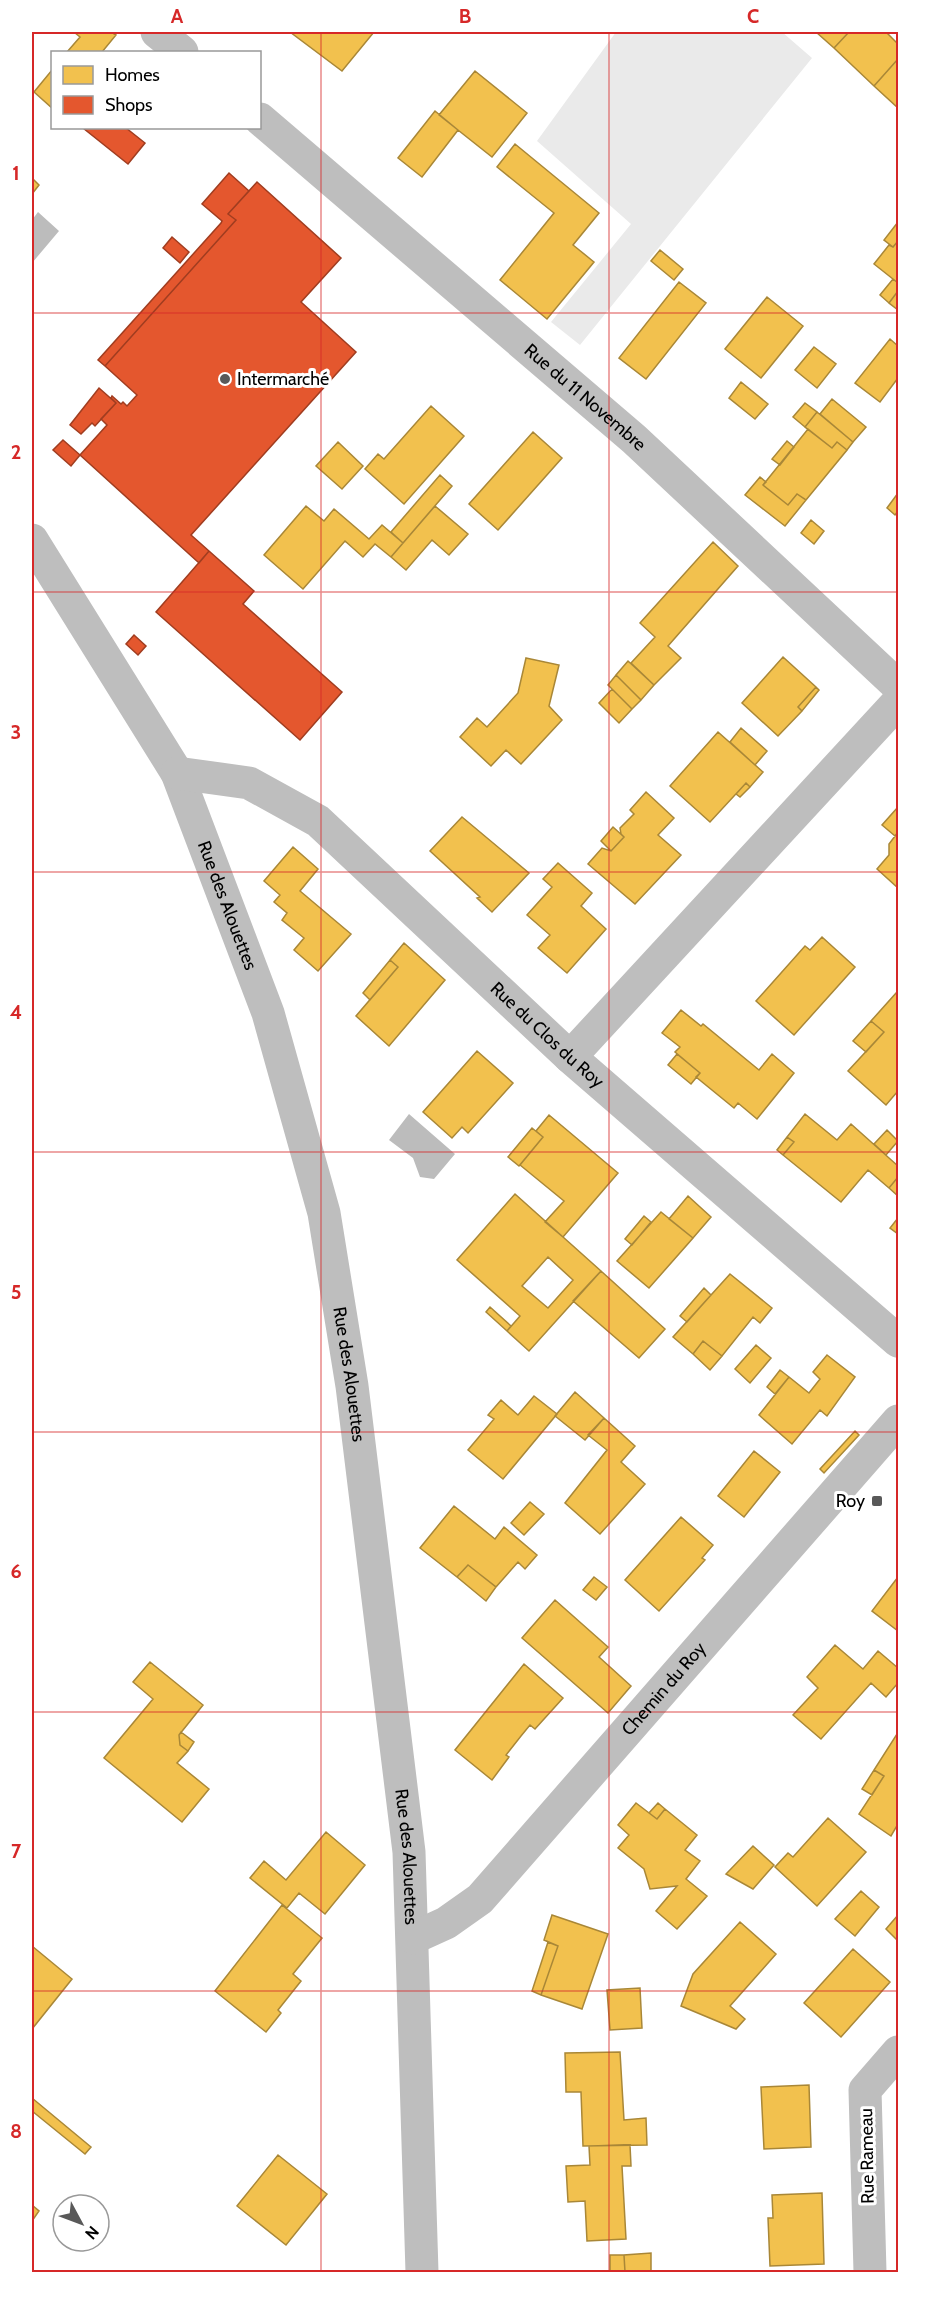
<svg xmlns="http://www.w3.org/2000/svg" width="930" height="2304" font-family="Cabin,sans-serif">
<style>
.green{fill:#eaeaea}
.water{fill:#bcbcbc}
.homes{fill:#f2c14e;stroke:#a98737;stroke-width:1.5;fill-rule:evenodd}
.shops{fill:#e4572e;stroke:#a03d20;stroke-width:1.5}
.lines{fill:none;stroke-linecap:round;stroke-linejoin:round}
.minor{stroke:#bebebe;stroke-width:33}
.grid{fill:none;stroke:#d62828;stroke-width:1.5;stroke-opacity:0.55}
.poi-dot{fill:#595959;stroke:#fff;stroke-width:2}
.labels{text-anchor:middle;dominant-baseline:central;stroke-width:6;stroke-linejoin:round;paint-order:stroke}
.poi-label{font-size:18px;fill:#000;stroke:#fff;text-anchor:start}
.street-label{font-size:18px;fill:#000;stroke:#fff}
.neatline{fill:none;stroke:#d62828;stroke-width:2}
.grid-label{font-size:20px;text-anchor:middle;font-weight:bold;fill:#d62828}
</style>
<rect width="100%" height="100%" fill="#fff"/>
<!-- green -->
<path class="green" d="M616 32H782L812 58 580 345 551 322 631 224 537 141Z"/>
<!-- water -->
<path class="water" d="M38 212 59 231 32 263V220Z
M409 1114 455 1154 434 1179 420 1177 413 1158 389 1140Z"/>
<!-- homes -->
<path class="homes" d="M74 32H111L116 35 102 52H67L80 37Z
M290 32H374L342 71Z
M816 32H849L834 48Z
M849 32H886L898 44V59L874 86 834 48Z
M898 59V108L874 86Z
M52 70V108L34 92Z
M475 71 527 113 492 157 439 115Z
M435 111 458 130 422 177 398 158Z
M515 144 599 213 573 245 594 262 547 319 500 280 554 213 497 167Z
M32 178 39 185 32 194Z
M898 222V241L893 247 884 240Z
M898 241V283L874 264 889 245 893 247Z
M660 250 683 269 674 280 651 261Z
M893 279 898 283V291L889 303 880 295Z
M679 282 706 303 646 379 619 358Z
M898 291V310L889 303Z
M767 297 803 326 761 378 725 349Z
M890 339 898 346V378L880 402 855 383Z
M814 347 836 364 817 388 795 370Z
M741 382 768 404 755 419 729 398Z
M832 399 866 427 853 442 820 414Z
M805 403 817 412 805 427 793 417Z
M431 406 464 436 404 504 365 469 378 454 384 459Z
M817 412 853 442 847 450 837 442 832 448 805 427Z
M808 429 832 448 837 442 847 450 806 500 797 494 788 505 763 485Z
M533 432 562 458 498 530 469 504Z
M787 441 794 447 780 465 772 459Z
M338 442 363 466 342 489 316 466Z
M440 475 452 486 403 543 391 532Z
M760 477 766 482 763 485 788 505 797 494 806 500 785 526 745 495Z
M898 493V511L895 515 887 508Z
M306 506 324 521 334 509 369 539 382 525 403 543 391 557 375 544 363 557 345 541 303 589 264 555Z
M435 506 468 534 449 555 432 540 406 570 391 557Z
M811 520 824 531 814 544 801 533Z
M713 542 738 566 668 646 681 658 654 685 631 663 655 637 640 623Z
M783 657 816 687 798 707 802 711 778 736 742 703Z
M526 658 559 665 549 706 562 720 521 764 506 750 491 766 460 737 477 718 487 727 518 693Z
M628 661 654 685 641 700 616 675Z
M616 675 641 700 632 709 608 685Z
M816 687 819 690 802 711 798 707Z
M612 689 632 709 619 723 599 703Z
M741 728 767 751 755 765 730 742Z
M718 732 763 772 750 787 746 783 710 822 670 786Z
M746 783 750 787 740 797 736 794Z
M646 792 674 818 658 835 681 855 635 904 588 864 602 848 611 851 624 837 621 834 620 828 634 814 630 810Z
M898 807V832L895 836 882 825Z
M462 817 529 873 492 912 477 898 480 897 430 851Z
M613 827 624 837 611 851 601 841Z
M898 832V888L877 869 889 855V844Z
M293 847 318 869 300 891 351 934 318 971 294 950 304 938 282 920 287 913 274 902 280 895 264 881Z
M558 863 592 893 581 906 606 929 567 973 538 948 550 935 527 915 552 887 543 879Z
M822 937 855 967 794 1035 756 1001 805 946 810 950Z
M404 943 445 980 389 1046 356 1016 398 967 390 960Z
M390 960 398 967 370 1000 363 993Z
M897 992 898 1091 886 1105 848 1071 884 1032 871 1021Z
M681 1010 701 1026 703 1024 759 1070 772 1054 794 1073 757 1119 738 1103 734 1108 696 1077 700 1073 675 1052 680 1047 662 1033Z
M871 1021 884 1032 866 1052 853 1041Z
M477 1051 513 1083 468 1133 462 1127 452 1138 423 1112Z
M677 1054 700 1073 691 1084 668 1065Z
M805 1114 837 1140 851 1124 898 1166V1177L889 1188 868 1170 841 1202 783 1155 794 1142 787 1137Z
M549 1115 618 1173 563 1237 545 1222 564 1201 520 1165 543 1137 536 1131Z
M532 1128 543 1137 519 1166 508 1157Z
M887 1130 898 1141 886 1155 874 1144Z
M787 1137 794 1142 783 1155 777 1150Z
M898 1177V1196L889 1188Z
M515 1194 601 1271 529 1351 507 1331 520 1316 457 1260ZM548 1257 573 1280 548 1308 522 1286Z
M688 1196 711 1217 693 1238 669 1219Z
M661 1212 693 1238 649 1288 617 1261Z
M644 1216 651 1222 632 1245 625 1239Z
M898 1218V1234L890 1228Z
M601 1271 665 1329 639 1358 573 1301Z
M730 1274 772 1308 760 1323 753 1317 722 1356 703 1341 693 1354 673 1337Z
M704 1288 711 1295 687 1322 680 1316Z
M490 1307 511 1326 507 1331 486 1312Z
M703 1341 722 1356 710 1370 693 1354Z
M756 1345 771 1358 750 1383 735 1369Z
M827 1355 855 1377 827 1416 820 1410 792 1444 759 1415 789 1377 809 1393 820 1379 813 1372Z
M780 1370 789 1377 775 1394 767 1387Z
M575 1392 604 1418 585 1440 555 1416Z
M534 1396 557 1414 503 1479 468 1450 494 1419 488 1415 501 1400 518 1415Z
M604 1418 635 1446 621 1462 645 1484 600 1534 565 1503 607 1450 588 1435Z
M855 1431 859 1435 824 1473 820 1469Z
M754 1451 780 1472 744 1517 718 1496Z
M530 1502 544 1514 524 1535 511 1523Z
M454 1506 495 1539 504 1527 537 1555 525 1569 518 1562 496 1587 468 1565 457 1577 420 1548Z
M681 1517 713 1545 702 1558 705 1560 659 1611 625 1580Z
M468 1565 496 1587 486 1601 457 1577Z
M594 1577 607 1587 596 1600 583 1590Z
M898 1577V1631L872 1611Z
M555 1600 608 1647 599 1657 631 1686 608 1713 522 1638Z
M835 1645 863 1669 878 1651 898 1668V1683L886 1697 871 1683 821 1739 793 1715 818 1688 807 1677Z
M150 1662 203 1705 179 1735 180 1745 188 1751 177 1763 209 1789 182 1822 104 1758 153 1699 133 1682Z
M524 1664 563 1698 535 1729 530 1725 521 1736 506 1755 509 1757 492 1780 455 1750Z
M181 1732 194 1742 188 1751 180 1745 179 1735Z
M897 1734 898 1824 891 1836 859 1814 884 1776 874 1770Z
M874 1770 884 1776 872 1795 862 1789Z
M636 1803 657 1819 665 1809 697 1835 685 1850 700 1861 686 1879 707 1896 677 1929 656 1911 677 1886 650 1889 644 1869 618 1848 629 1835 618 1825Z
M658 1803 665 1809 657 1819 649 1813Z
M828 1818 866 1852 817 1906 775 1867 788 1853 793 1857Z
M326 1832 365 1865 325 1914 299 1893 287 1908 250 1878 264 1861 286 1880Z
M753 1846 774 1865 753 1889 726 1874Z
M861 1891 879 1907 855 1936 835 1919Z
M282 1905 322 1938 293 1974 301 1981 278 2010 281 2013 266 2032 215 1991Z
M552 1915 608 1934 582 2009 541 1995 558 1946 544 1940Z
M898 1915V1941L886 1929Z
M740 1922 776 1954 730 2006 745 2019 736 2029 681 2006 693 1974Z
M548 1942 558 1946 541 1995 532 1991Z
M32 1946 72 1979 32 2029Z
M853 1949 890 1982 841 2037 804 2003Z
M640 1988 642 2028 610 2030 607 1990Z
M620 2052 624 2120 646 2118 647 2145 583 2146 581 2092H566L565 2053Z
M809 2085 811 2147 764 2149 761 2087Z
M32 2098 91 2147 85 2154 32 2111Z
M630 2145 631 2166H622L626 2239 587 2241 585 2201 568 2202 566 2166 590 2165 589 2146Z
M278 2155 327 2194 286 2245 237 2206Z
M822 2193 824 2264 770 2266 768 2218H773L772 2195Z
M32 2205 39 2211 32 2221Z
M651 2253V2272H625L624 2255Z
M610 2255H624L625 2272H610Z"/>
<!-- shops -->
<path class="shops" d="M83 128H126L145 143 128 164Z
M229 173 249 191 228 214 236 220 105 366 98 360 221 223 222 221 202 204Z
M257 182 341 258 301 302 356 352 191 535 209 551 199 563 80 455 107 425 101 419 116 403 111 398 112 396 121 404 123 402 127 406 137 395 105 366 236 220 228 214Z
M172 237 189 252 180 263 163 248Z
M99 388 116 403 95 426 92 423 81 434 70 425Z
M63 440 80 455 71 466 53 450Z
M209 551 254 591 243 604 342 692 300 740 156 612Z
M134 635 146 646 138 655 126 644Z"/>
<g class="lines">
<!-- minor -->
<g class="minor">
<path d="M157 32 182 52"/>
<path id="s1" d="M260 119 634 439 898 686"/>
<path id="s2" d="M32 540 177 773 268 1013 324 1213 352 1386 409 1852 422 2272"/>
<path id="s3" d="M177 773 249 783 318 821 570 1057 898 1341"/>
<path d="M570 1057 898 702"/>
<path id="s4" d="M413 1938 446 1923 480 1899 898 1421"/>
<path d="M870 2272 865 2090 898 2052"/>
</g>
</g>
<!-- grid -->
<path class="grid" d="M321 32V2272M609 32V2272M32 313H898M32 592H898M32 872H898M32 1152H898M32 1432H898M32 1712H898M32 1991H898"/>
<!-- markers -->
<g class="poi-dot">
<circle cx="225" cy="379" r="6"/>
<rect x="871" y="1495" width="12" height="12" rx="3"/>
</g>
<g class="labels">
<!-- poi labels -->
<g class="poi-label">
<text x="237" y="379">Intermarché</text>
<text x="865" y="1501" text-anchor="end">Roy</text>
</g>
<!-- street labels -->
<g class="street-label">
<text stroke="none"><textPath href="#s1" startOffset="428">Rue du 11 Novembre</textPath></text>
<text stroke="none"><textPath href="#s2" startOffset="416">Rue des Alouettes</textPath></text>
<text stroke="none"><textPath href="#s3" startOffset="465">Rue du Clos du Roy</textPath></text>
<text stroke="none"><textPath href="#s2" startOffset="902">Rue des Alouettes</textPath></text>
<text stroke="none"><textPath href="#s4" startOffset="357">Chemin du Roy</textPath></text>
<text stroke="none"><textPath href="#s2" startOffset="1388">Rue des Alouettes</textPath></text>
<text transform="translate(867 2156) rotate(-91)">Rue Rameau</text>
</g>
</g>
<!-- border -->
<rect width="930" height="2304" fill="none" stroke="#ffffff" stroke-width="66"/>
<!-- legend -->
<rect x="51" y="51" width="210" height="78" fill="#ffffff" stroke="#999999" stroke-width="1.5"/>
<rect x="63" y="66" width="30" height="18" fill="#f2c14e" stroke="#999999" stroke-width="1.5"/>
<text x="105" y="81" font-size="18" fill="#000000">Homes</text>
<rect x="63" y="96" width="30" height="18" fill="#e4572e" stroke="#999999" stroke-width="1.5"/>
<text x="105" y="111" font-size="18" fill="#000000">Shops</text>
<!-- north arrow -->
<g transform="translate(81 2223) rotate(131)"><circle r="28" fill="#ffffff" stroke="#999999" stroke-width="1.5"/>
<path d="M0-4.5L10 22L0 15L-10 22Z" fill="#595959"/>
<text y="-9" font-size="16" font-weight="bold" text-anchor="middle" fill="#000000">N</text>
</g>
<rect x="33" y="33" width="864" height="2238" class="neatline"/>
<g class="grid-label">
<text x="177" y="23">A</text>
<text x="465" y="23">B</text>
<text x="753" y="23">C</text>
<text x="16" y="180">1</text>
<text x="16" y="459">2</text>
<text x="16" y="739">3</text>
<text x="16" y="1019">4</text>
<text x="16" y="1299">5</text>
<text x="16" y="1578">6</text>
<text x="16" y="1858">7</text>
<text x="16" y="2138">8</text>
</g>
</svg>
